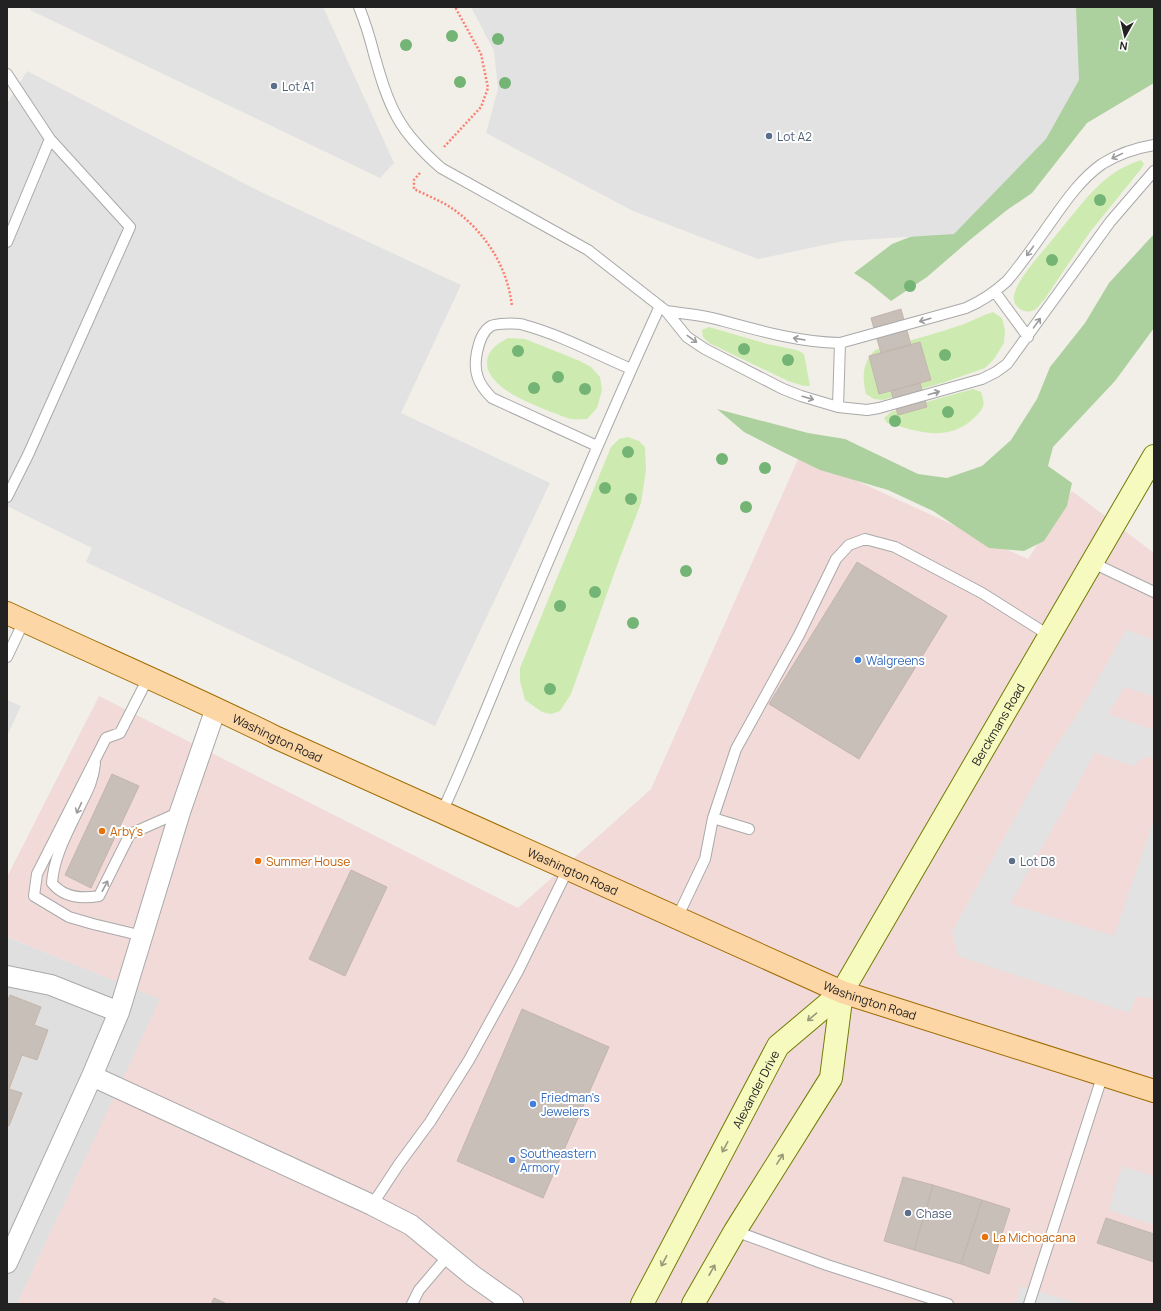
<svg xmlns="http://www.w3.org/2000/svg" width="1161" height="1311" font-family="Manrope,sans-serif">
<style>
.residential{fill:#e0dfdf}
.commercial{fill:#f2dad9}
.grass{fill:#cdebb0}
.forest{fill:#add19e}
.parking{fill:#e2e2e2}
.building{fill:#c7bfb8;stroke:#c4b6ab}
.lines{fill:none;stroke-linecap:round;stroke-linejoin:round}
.service-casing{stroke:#a9a9a9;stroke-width:12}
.minor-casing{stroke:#a9a9a9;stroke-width:22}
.secondary-casing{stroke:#707d05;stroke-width:24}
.primary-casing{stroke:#a06b00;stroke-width:24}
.path{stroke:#fa8072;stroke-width:2.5;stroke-dasharray:2 2;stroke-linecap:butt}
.service{stroke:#fff;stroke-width:10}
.minor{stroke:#fff;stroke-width:20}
.secondary{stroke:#f7fabf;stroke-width:22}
.primary{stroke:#fcd6a4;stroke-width:22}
.tree{fill:#74b475}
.oneway{stroke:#9c9c9c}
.oneway2{stroke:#979978}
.service-dot{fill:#5c6f8a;stroke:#fff;stroke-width:1.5}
.shop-dot{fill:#3f7fe0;stroke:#fff;stroke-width:1.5}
.food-dot{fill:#e8710a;stroke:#fff;stroke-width:1.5}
.labels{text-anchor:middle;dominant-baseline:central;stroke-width:4;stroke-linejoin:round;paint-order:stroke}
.service-label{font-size:12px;fill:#4e5e75;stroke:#fff;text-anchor:start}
.shop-label{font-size:12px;fill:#366cbe;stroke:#fff;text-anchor:start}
.street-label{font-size:12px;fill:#222;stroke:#fff}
.food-label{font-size:12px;fill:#c56008;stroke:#fff;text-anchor:start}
</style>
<rect width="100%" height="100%" fill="#f2efe9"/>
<!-- residential -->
<path class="residential" d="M7 937 161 999 17 1304H7Z"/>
<!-- commercial -->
<path class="commercial" d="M800 455 1028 559 1072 491 1154 553V1304H17L160 999 7 937V877L99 696 518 908 651 789Z"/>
<!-- grass -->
<path class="grass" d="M1141 160 1144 164 1141 169 1090 232 1044 300C1041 302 1039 307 1036 309 1026 316 1011 307 1014 295 1018 278 1041 254 1052 240 1070 219 1089 191 1111 175 1121 168 1130 164 1141 160Z
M993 312 1002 318 1005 330 1004 343 994 359 985 368 945 382 883 400 874 399 866 394C862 377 862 363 875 350 905 342 935 334 964 324 974 320 983 315 993 312Z
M709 327 767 344 797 350 804 354 810 386H804L788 381 709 343 703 337 702 330Z
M508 338 525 339 580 361 591 367 600 377 602 390 597 408 587 419C582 419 576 420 571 419 565 418 558 414 551 412 532 404 486 388 487 362 488 350 497 344 508 338Z
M973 389 981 392C985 404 985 408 975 417 948 443 920 432 887 423L884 418 891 412Z
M628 437 639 441 645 447 646 470 641 503 619 560 571 694 560 711 551 714 542 712 525 700 520 681V668L611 447 619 439Z"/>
<!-- forest -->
<path class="forest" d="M1017 7H1154V83L1087 123 1032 193 1007 210 971 239 927 277 891 301 869 283 854 273 892 244 943 224Z
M1154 234V328L1115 381 1053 447 1048 466 1072 483 1067 506 1044 541 1024 551 989 548 933 511 888 490 820 470 785 453 744 432 717 409 808 433 845 439 918 474 947 478 982 466 1011 440 1037 399 1050 367 1085 323 1109 283Z"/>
<!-- parking -->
<path class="parking" d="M31 7H323L394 163 380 178 30 10Z
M471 7H1076L1079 80 1046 139 954 234 843 241 758 259 633 211 486 133 498 89 494 51Z
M27 71 261 192 461 285 401 413 550 483 435 726 86 562 92 548 7 506V104Z
M1126 630 1154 640V697L1125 687 1108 714 1154 730V759L1146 756 1133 766 1095 753 1010 904 1114 936 1154 819V999L1137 996 1129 1013 958 956 952 932 1047 760 1078 714Z
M7 700 21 706 7 736Z
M1122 1166 1154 1176V1225L1109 1210Z
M1021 1286 1081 1304H1015Z"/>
<!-- building -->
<path class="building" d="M901 309 911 345 881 353 871 318Z
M920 342 931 380 879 394 869 356Z
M920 383 927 407 898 415 891 391Z
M857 562 947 616 859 759 769 704Z
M112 774 139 786 91 888 65 875Z
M351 870 387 887 345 976 309 959Z
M10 995 41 1007 34 1025 48 1030 37 1060 22 1055 9 1089 22 1093 9 1126 7 1125V1002Z
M522 1009 609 1047 543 1198 457 1161Z
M903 1177 933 1185 914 1250 884 1241Z
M933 1185 982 1200 961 1264 914 1250Z
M982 1200 1010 1209 989 1274 961 1264Z
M1106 1218 1154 1234V1262L1097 1243Z
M214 1298 227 1304H211Z"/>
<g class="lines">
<!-- service casing -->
<g class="service-casing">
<path id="service" d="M359 7C365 22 370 38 374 54 380 75 386 97 397 117 408 137 424 153 441 168L588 250 666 311 687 337 705 349 783 389 801 396 838 407 867 410 879 408 982 379 996 372 1007 364 1110 222 1154 171
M7 74 50 139 130 227 28 455 7 497
M7 242 50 139
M995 292 1028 337
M666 311C684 314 703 315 720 320 760 331 799 342 840 343L966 308C982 301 994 293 1007 281 1024 261 1038 240 1053 219 1067 199 1082 178 1102 164 1118 154 1136 148 1154 145
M838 407 840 343
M597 446 492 398C478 384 473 372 477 352 479 343 482 331 491 326 496 323 519 323 524 325 561 335 596 354 631 369
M1093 563 1154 592
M7 657 24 621
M95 764C93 780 89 788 82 802 70 828 54 854 52 883 64 898 82 899 99 896L130 834 180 812
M442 812C467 758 489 702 512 647 560 533 608 419 660 306
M713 818 736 749 799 635 836 559 849 545 865 539 895 547 982 593 1050 636
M677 918 705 859 713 818 749 829
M143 936 93 924 69 917 34 896 37 874 106 738 120 733 148 678
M372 1205 399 1164 430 1122 469 1060 518 971 568 869
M735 1231 827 1265 948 1304
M412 1304 419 1290 448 1256
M1029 1304 1103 1074"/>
</g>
<!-- minor casing -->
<g class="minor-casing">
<path id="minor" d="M7 976 51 985 119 1012
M92 1076 372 1205 411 1225 472 1275 513 1304
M7 1263 92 1076 119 1012 180 812 216 708"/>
</g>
<!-- secondary casing -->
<g class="secondary-casing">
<g id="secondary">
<path id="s1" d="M642 1304 778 1046 842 992 1154 456"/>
<path d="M693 1304 735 1231 831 1078 842 992"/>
</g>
</g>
<!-- primary casing -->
<g class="primary-casing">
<g id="primary">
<path id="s2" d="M7 613C97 655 188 694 277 738L842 992 1154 1091"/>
</g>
</g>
<!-- path -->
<path class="path" d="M444 147 481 107 488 88 481 54 455 7
M420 173 414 180V189C424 194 436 199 447 205 482 227 508 265 512 307"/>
<!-- service -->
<use href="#service" class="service"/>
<!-- minor -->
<use href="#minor" class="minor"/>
<!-- secondary -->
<use href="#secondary" class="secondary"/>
<!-- primary -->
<use href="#primary" class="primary"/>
</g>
<!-- trees -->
<g class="tree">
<circle cx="452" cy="36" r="6"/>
<circle cx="498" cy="39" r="6"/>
<circle cx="406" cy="45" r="6"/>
<circle cx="460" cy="82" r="6"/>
<circle cx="505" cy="83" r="6"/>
<circle cx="1100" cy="200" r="6"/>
<circle cx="1052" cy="260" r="6"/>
<circle cx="910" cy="286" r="6"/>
<circle cx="744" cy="349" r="6"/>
<circle cx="518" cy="351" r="6"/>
<circle cx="945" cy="355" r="6"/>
<circle cx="788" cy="360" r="6"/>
<circle cx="558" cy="377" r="6"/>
<circle cx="534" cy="388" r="6"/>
<circle cx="585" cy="389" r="6"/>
<circle cx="948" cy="412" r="6"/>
<circle cx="895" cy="421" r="6"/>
<circle cx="628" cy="452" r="6"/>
<circle cx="722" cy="459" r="6"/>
<circle cx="765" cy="468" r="6"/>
<circle cx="605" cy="488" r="6"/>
<circle cx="631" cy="499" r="6"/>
<circle cx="746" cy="507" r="6"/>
<circle cx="686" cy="571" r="6"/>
<circle cx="595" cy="592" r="6"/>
<circle cx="560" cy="606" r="6"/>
<circle cx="633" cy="623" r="6"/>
<circle cx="550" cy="689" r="6"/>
</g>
<!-- one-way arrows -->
<defs><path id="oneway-shaft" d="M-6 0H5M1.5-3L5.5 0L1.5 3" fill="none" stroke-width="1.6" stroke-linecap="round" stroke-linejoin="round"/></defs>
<g class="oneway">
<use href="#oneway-shaft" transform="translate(1117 156) rotate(154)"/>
<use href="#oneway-shaft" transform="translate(1030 251) rotate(126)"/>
<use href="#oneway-shaft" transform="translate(925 320) rotate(164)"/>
<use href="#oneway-shaft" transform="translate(1037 323) rotate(-54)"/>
<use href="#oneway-shaft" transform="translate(692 339) rotate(36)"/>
<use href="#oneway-shaft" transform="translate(799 339) rotate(-170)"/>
<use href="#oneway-shaft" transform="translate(934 393) rotate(-16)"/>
<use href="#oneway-shaft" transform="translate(808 398) rotate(16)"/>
<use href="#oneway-shaft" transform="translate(79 808) rotate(115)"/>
<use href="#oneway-shaft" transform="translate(105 886) rotate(-62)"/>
</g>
<g class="oneway2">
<use href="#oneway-shaft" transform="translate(812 1017) rotate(140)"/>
<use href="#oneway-shaft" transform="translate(725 1147) rotate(118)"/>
<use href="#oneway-shaft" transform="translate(780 1159) rotate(-58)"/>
<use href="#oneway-shaft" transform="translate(664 1261) rotate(118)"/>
<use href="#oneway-shaft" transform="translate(712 1270) rotate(-61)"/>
</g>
<!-- markers -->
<g class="service-dot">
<circle cx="274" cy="86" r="4"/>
<circle cx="769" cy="136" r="4"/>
<circle cx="1012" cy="861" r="4"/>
<circle cx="908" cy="1213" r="4"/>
</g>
<g class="shop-dot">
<circle cx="858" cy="660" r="4"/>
<circle cx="533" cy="1104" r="4"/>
<circle cx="512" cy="1160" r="4"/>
</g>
<g class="food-dot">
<circle cx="102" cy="831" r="4"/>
<circle cx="258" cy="861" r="4"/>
<circle cx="985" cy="1237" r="4"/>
</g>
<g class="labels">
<!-- service labels -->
<g class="service-label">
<text x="282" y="86">Lot A1</text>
<text x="777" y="136">Lot A2</text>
<text x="1020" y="861">Lot D8</text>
<text x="916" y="1213">Chase</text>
</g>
<!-- shop labels -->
<g class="shop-label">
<text x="866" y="660">Walgreens</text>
<text x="541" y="1097">Friedman's<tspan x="541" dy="14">Jewelers</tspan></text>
<text x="520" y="1153">Southeastern<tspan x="520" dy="14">Armory</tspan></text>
</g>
<!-- street labels -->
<g class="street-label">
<text stroke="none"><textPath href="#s1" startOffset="685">Berckmans Road</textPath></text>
<text stroke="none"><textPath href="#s2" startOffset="298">Washington Road</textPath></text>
<text stroke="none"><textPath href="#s2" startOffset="622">Washington Road</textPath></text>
<text stroke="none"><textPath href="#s2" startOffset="946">Washington Road</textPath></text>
<text stroke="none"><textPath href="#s1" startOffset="243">Alexander Drive</textPath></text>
</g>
<!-- food labels -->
<g class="food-label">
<text x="110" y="831">Arby's</text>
<text x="266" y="861">Summer House</text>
<text x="993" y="1237">La Michoacana</text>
</g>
</g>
<!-- border -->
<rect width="1161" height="1311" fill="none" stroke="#222222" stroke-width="16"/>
<!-- north arrow -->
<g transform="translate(1125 36) rotate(188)" stroke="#ffffff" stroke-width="3" paint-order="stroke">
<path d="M0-3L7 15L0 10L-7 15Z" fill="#222222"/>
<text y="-6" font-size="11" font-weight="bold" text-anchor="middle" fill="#222222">N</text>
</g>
</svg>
